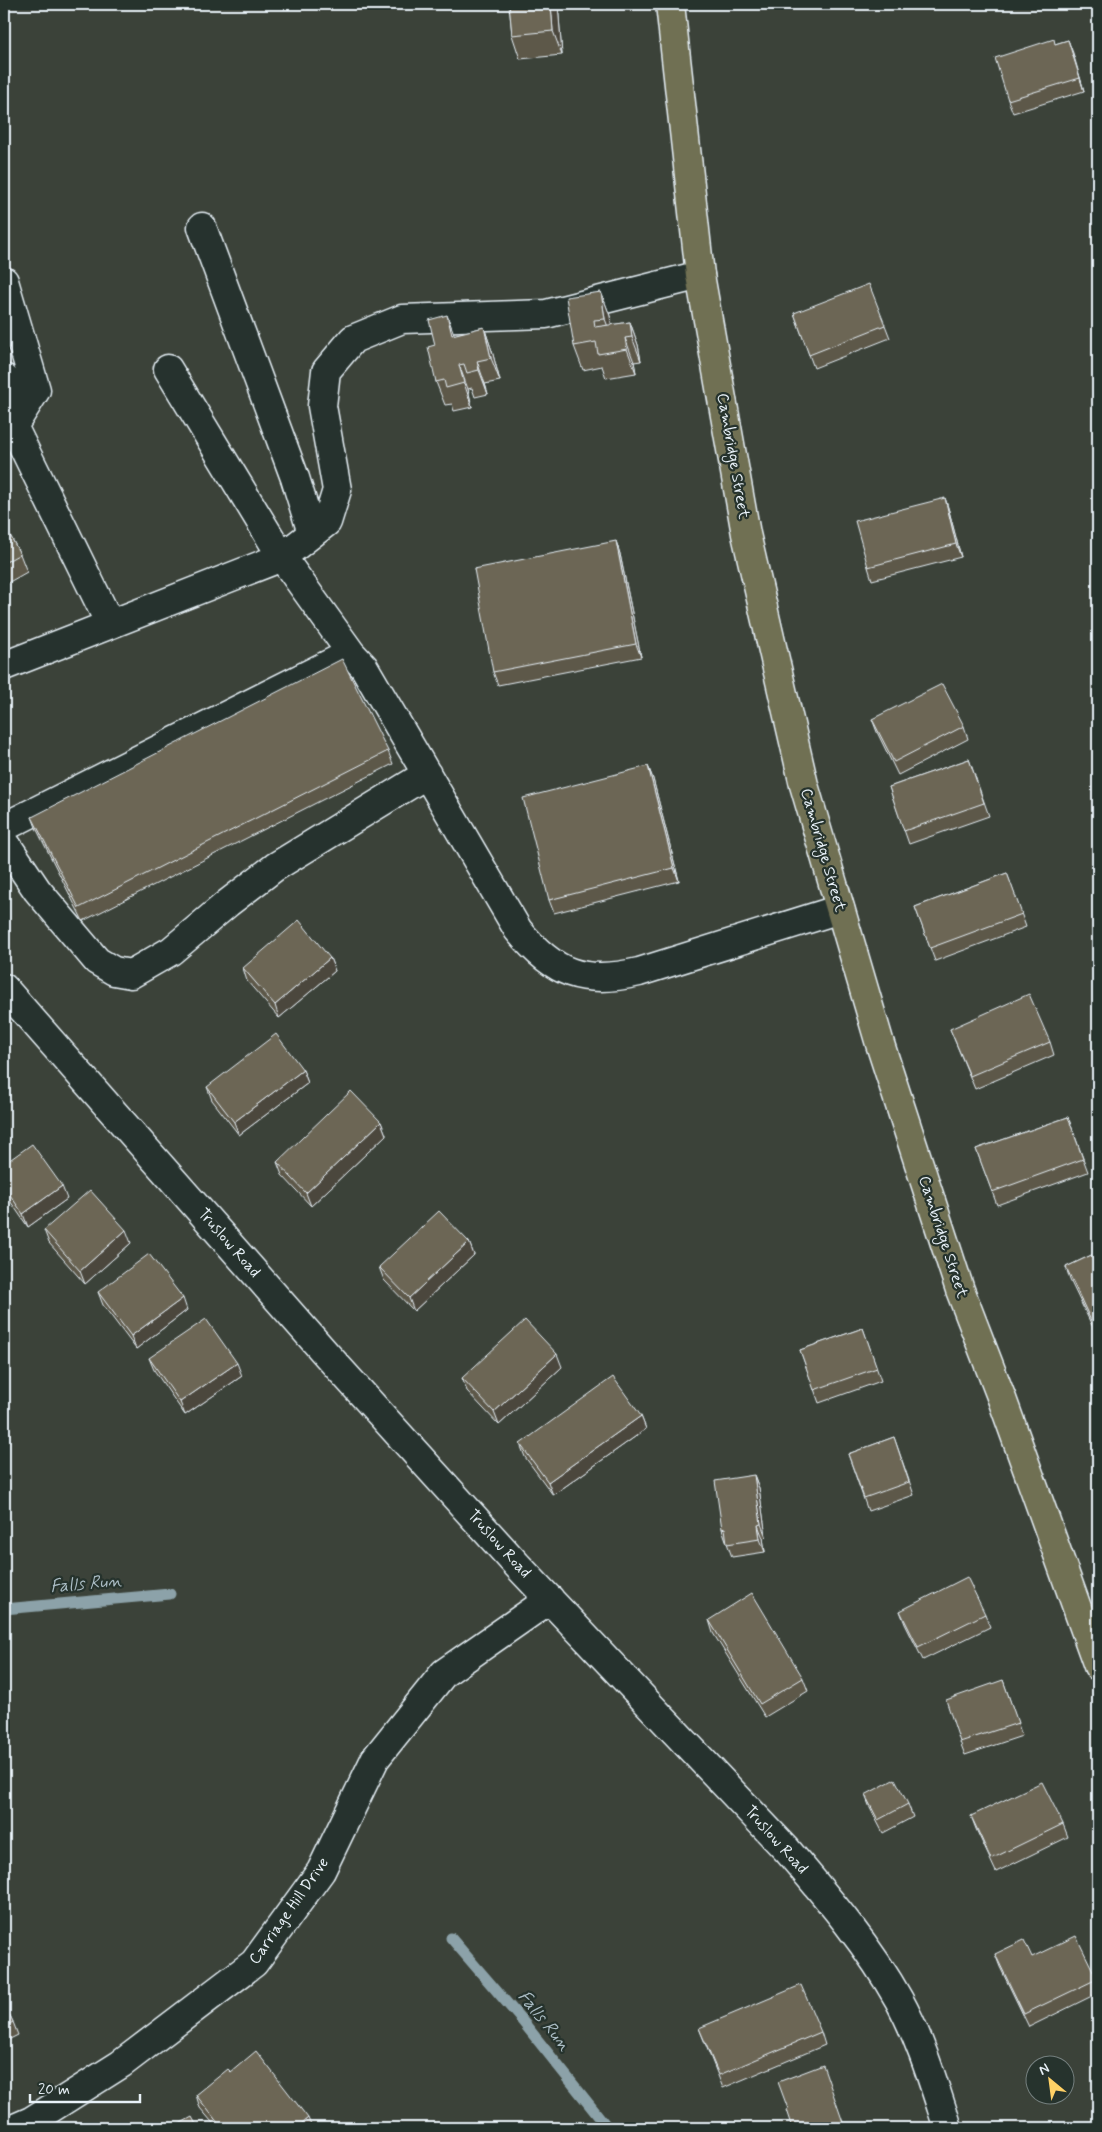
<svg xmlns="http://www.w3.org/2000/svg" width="1102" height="2132" font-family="Mynerve,sans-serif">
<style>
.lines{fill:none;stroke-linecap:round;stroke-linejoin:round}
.stream{stroke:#8ca2a9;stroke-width:11}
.minor-casing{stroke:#e8f1f8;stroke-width:31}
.major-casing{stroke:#e8f1f8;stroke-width:31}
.minor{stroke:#26332d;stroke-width:28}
.major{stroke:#706f52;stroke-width:28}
.wall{fill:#5d5849;stroke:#e8f1f8}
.shaded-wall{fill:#4c473c;stroke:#e8f1f8}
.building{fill:#6c6655;stroke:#e8f1f8}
.labels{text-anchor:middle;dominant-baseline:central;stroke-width:4.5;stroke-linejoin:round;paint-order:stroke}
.street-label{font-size:16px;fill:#e8f1f8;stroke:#26332d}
.water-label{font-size:18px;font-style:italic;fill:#aabcc4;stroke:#26332d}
</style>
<rect width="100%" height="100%" fill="#3b4239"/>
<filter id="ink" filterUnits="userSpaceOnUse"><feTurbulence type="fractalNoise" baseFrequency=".02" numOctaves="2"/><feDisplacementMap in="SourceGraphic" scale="10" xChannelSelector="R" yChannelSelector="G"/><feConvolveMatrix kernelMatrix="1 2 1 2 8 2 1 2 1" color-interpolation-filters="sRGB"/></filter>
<g filter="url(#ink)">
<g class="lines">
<!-- stream -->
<path class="stream" d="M4 1609 170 1594
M451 1938 520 2018 608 2128"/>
<!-- minor casing -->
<g class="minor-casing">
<path id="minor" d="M202 227 295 478 312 533
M4 281 36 390 14 425
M168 369 282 557 327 522 337 490 322 406 326 371 353 339 402 319 546 314 700 275
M4 378 15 396 13 426 110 624
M4 666 282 557 351 653 364 667 518 930C554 974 583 985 639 972L840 909
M4 827 351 653
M4 841 37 890 97 961 114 971 131 974 171 951 228 903 275 867 427 774
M4 988 327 1355 517 1565 787 1850C827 1897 869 1946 899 2000 921 2040 934 2085 948 2128
M15 2128 31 2121 121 2064 254 1963 321 1871 375 1759 444 1673 550 1599"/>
</g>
<!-- major casing -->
<g class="major-casing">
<path id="major" d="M670 4 700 275 746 534 804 785 880 1044 960 1290 1002 1399 1098 1666"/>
</g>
<!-- minor -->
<use href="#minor" class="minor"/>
<!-- major -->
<use href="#major" class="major"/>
</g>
<!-- wall -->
<path class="wall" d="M509 4H558L562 55 520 59 512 35Z
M1068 40 1084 91 1013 113 1008 100 1055 44Z
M601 292 610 316 611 325 630 322 638 345 641 361 634 362 636 373 606 378 602 366 583 370 574 346Z
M794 313 885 325 890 338 814 368Z
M484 327 492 351 500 381 485 384 488 394 475 397 472 388 468 389 472 407 454 411 452 404 445 405 436 382 435 345 454 335Z
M945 498 949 511 961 557 872 580 868 567Z
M4 524 20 554 27 572 4 585Z
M616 541 620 554 641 657 498 685 493 672Z
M872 719 964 726 968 739 898 775 877 732Z
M388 751 393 764 83 921 37 830 32 817Z
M969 759 989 816 909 844 889 787Z
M648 766 653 779 679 881 554 913 549 900Z
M1007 873 1026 927 935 961 915 907Z
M330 958 335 971 279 1018 247 981 243 968Z
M950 1029 1050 1042 1054 1055 975 1089Z
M303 1070 308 1083 239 1135 212 1100 207 1087Z
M1068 1117 1088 1172 997 1205 976 1149Z
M381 1122 386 1135 311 1206 282 1175 277 1162Z
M4 1164 67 1199 28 1227 4 1192Z
M44 1230 131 1243 85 1284 49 1243Z
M469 1242 474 1255 414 1311 384 1280 379 1267Z
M1098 1252V1338L1070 1280 1066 1267Z
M98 1292 187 1310 136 1349 103 1305Z
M863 1328 881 1381 819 1403 800 1350Z
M149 1358 242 1376 185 1415 154 1370Z
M562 1367 499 1425 467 1391 462 1378Z
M641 1416 646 1429 553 1495 525 1457 520 1444Z
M894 1437 914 1495 868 1511 848 1454Z
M754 1475 759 1488 766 1537 763 1538 765 1552 732 1557 722 1529Z
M900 1611 985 1614 990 1627 923 1660 905 1624Z
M709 1620 803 1678 808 1691 765 1717 713 1633Z
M1003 1680 1022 1736 965 1755 960 1742Z
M865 1795 908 1804 913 1817 883 1833 870 1808Z
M971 1816 1063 1824 1068 1837 996 1872 976 1829Z
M995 1954 1032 1957 1097 1979 1098 1983V1993L1029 2027 1000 1967Z
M4 2003 13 2022 18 2035 4 2042Z
M699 2028 821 2032 825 2045 723 2088Z
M231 2072 312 2128H217L200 2108 196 2095Z"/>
<!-- shaded-wall -->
<path class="shaded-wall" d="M551 4H558L562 55 553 31Z
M1068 40 1073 53 1084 91 1080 78Z
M601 292 610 316 614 343 605 319Z
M447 315 456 339 452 335Z
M630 322 638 345 641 361 632 337Z
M484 327 492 351 500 381 491 358Z
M625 338 634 362 636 373 627 349Z
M477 361 485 384 488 394 479 370Z
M459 365 468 389 472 407 464 383Z
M945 498 949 511 961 557 956 544Z
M616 541 620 554 641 657 636 644Z
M648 766 653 779 679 881 674 868Z
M330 958 335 971 279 1018 275 1005Z
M303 1070 308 1083 239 1135 234 1122Z
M381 1122 386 1135 311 1206 306 1193Z
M62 1186 67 1199 28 1227 23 1214Z
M126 1230 131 1243 85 1284 80 1271Z
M469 1242 474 1255 414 1311 409 1298Z
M183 1298 187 1310 136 1349 131 1336Z
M557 1354 562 1367 499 1425 494 1412Z
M237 1363 242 1376 185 1415 180 1402Z
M641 1416 646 1429 553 1495 548 1482Z
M754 1475 759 1488 766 1537 761 1524Z
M758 1525 763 1538 765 1552 760 1539Z
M308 2118 312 2128H296Z"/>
<!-- building -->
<path class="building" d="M509 4H551L553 31 512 35Z
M1054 39 1055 44 1068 40 1080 78 1008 100 995 58Z
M869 284 885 325 809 355 794 313Z
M601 292 605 319 594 320 595 327 630 322 632 337 625 338 627 349 598 354 596 342 574 346 566 297Z
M447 315 452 335 484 327 491 358 477 361 479 370 467 373 464 364 459 365 464 383 446 388 444 380 436 382 428 347 435 345 429 320Z
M945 498 956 544 868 567 855 521Z
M4 524 20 554 4 563Z
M616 541 636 644 493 672 474 569Z
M342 659 388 751 79 908 32 817Z
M942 684 964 726 894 762 872 719Z
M969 759 984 803 904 831 889 787Z
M648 766 674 868 549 900 523 798Z
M1007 873 1022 914 930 948 915 907Z
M299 920 330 958 275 1005 243 968Z
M1029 994 1050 1042 970 1076 950 1029Z
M276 1034 303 1070 234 1122 207 1087Z
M351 1091 381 1122 306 1193 277 1162Z
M1068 1117 1083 1159 992 1192 976 1149Z
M32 1144 62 1186 23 1214 4 1186V1164Z
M90 1190 126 1230 80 1271 44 1230Z
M439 1211 469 1242 409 1298 379 1267Z
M1098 1252V1325L1094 1327 1066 1267Z
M149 1254 183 1298 131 1336 98 1292Z
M206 1319 237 1363 180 1402 149 1358Z
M525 1320 557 1354 494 1412 462 1378Z
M863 1328 877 1368 814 1390 800 1350Z
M613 1377 641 1416 548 1482 520 1444Z
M894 1437 909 1482 864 1498 848 1454Z
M754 1475 761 1524 758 1525 760 1539 727 1544 725 1528 722 1529 715 1481Z
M967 1577 985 1614 918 1647 900 1611Z
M752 1593 803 1678 760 1704 709 1620Z
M1003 1680 1018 1723 960 1742 946 1700Z
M895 1779 908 1804 878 1820 865 1795Z
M1042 1782 1063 1824 991 1859 971 1816Z
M1076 1936 1097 1979 1024 2014 995 1954 1024 1940 1032 1957Z
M801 1985 821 2032 719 2075 699 2028Z
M4 2003 13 2022 4 2027Z
M256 2051 308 2118 296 2128H222L196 2095 228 2069 231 2072Z
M823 2065 845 2128H792L786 2110 788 2109 778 2082Z
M192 2117 198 2128H172Z
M158 2122 161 2128H146Z"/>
</g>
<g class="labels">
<!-- street labels -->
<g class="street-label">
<text transform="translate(733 456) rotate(80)">Cambridge Street</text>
<text transform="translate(823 850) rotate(74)">Cambridge Street</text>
<text transform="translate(943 1237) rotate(72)">Cambridge Street</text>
<text transform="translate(229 1243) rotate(49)">Truslow Road</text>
<text transform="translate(499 1544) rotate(48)">Truslow Road</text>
<text transform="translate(776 1840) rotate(48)">Truslow Road</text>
<text transform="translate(289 1911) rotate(-55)">Carriage Hill Drive</text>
</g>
<!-- water labels -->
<g class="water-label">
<text transform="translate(86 1584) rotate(-5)">Falls Run</text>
<text transform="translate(544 2021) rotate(51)">Falls Run</text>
</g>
</g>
<!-- margin -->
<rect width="1102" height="2132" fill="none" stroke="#26332d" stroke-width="20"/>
<rect x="10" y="10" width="1082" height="2112" fill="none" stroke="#e8f1f8" stroke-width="2" filter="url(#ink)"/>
<!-- north arrow -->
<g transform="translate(1050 2080) rotate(331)"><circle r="24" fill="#26332d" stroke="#747f7e"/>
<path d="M0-4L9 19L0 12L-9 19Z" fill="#ffd166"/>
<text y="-8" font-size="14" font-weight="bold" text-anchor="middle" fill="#e8f1f8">N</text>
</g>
<!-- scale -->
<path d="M30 2094v8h110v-8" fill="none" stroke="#e8f1f8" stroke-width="2.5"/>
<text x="38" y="2094" font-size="15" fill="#e8f1f8" stroke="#26332d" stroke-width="4" paint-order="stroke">20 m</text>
</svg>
